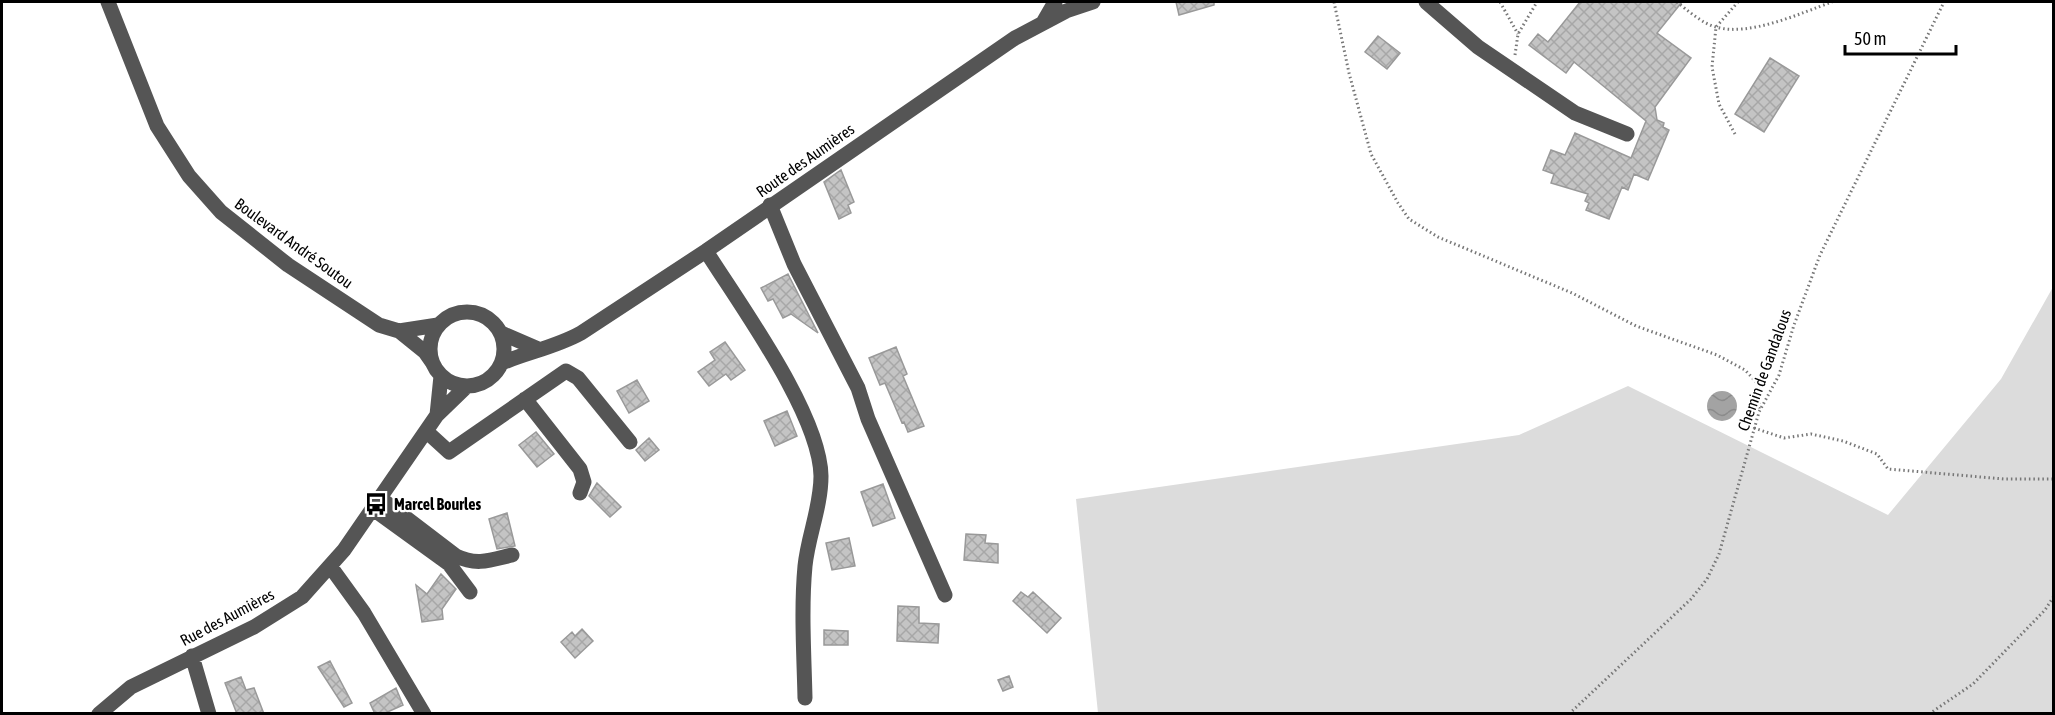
<svg xmlns="http://www.w3.org/2000/svg" width="2055" height="715" font-family="'Asap Condensed',sans-serif">
<style>
.grass{fill:#dcdcdc}
.water{fill:url(#water-waves)}
.building{fill:url(#building-cross-hatch);stroke:#999;stroke-width:1.5}
.lines{fill:none;stroke-linecap:round;stroke-linejoin:round}
.path{stroke:#777;stroke-width:3;stroke-dasharray:1.5 3;stroke-linecap:butt}
.minor{stroke:#555;stroke-width:15}
.labels{text-anchor:middle;dominant-baseline:central;stroke-width:4.5;stroke-linejoin:round;paint-order:stroke}
.street-label{font-size:16px;fill:#000;stroke:#fff}
.poi-label{font-size:16px;font-weight:bold;fill:#000;stroke:#fff;text-anchor:start}
</style>
<defs>
<pattern id="water-waves" width="16" height="10" patternUnits="userSpaceOnUse" patternTransform="scale(1.5)"><rect width="16" height="10" fill="#a3a3a3"/><path d="M0 5q4-4 8 0t8 0" fill="none" stroke="#8b8b8b"/></pattern>
<pattern id="building-cross-hatch" width="8" height="8" patternUnits="userSpaceOnUse" patternTransform="scale(1.5)"><rect width="8" height="8" fill="#c4c4c4"/><path d="M0 0l8 8M0 8l8-8" fill="none" stroke="#a7a7a7"/></pattern>
</defs>
<rect width="100%" height="100%" fill="#fff"/>
<!-- grass -->
<path class="grass" d="M2053 287V713H1098L1076 499 1519 435 1628 386 1888 515 2001 379Z"/>
<!-- water -->
<path class="water" d="M1707 406a15 15 0 1 1 30 0a15 15 0 1 1-30 0Z"/>
<!-- building -->
<path class="building" d="M1176 2H1214V5L1179 15Z
M1580 2H1682L1657 33 1691 58 1655 107 1657 120 1664 123 1663 127 1669 130 1648 180 1634 174 1628 190 1622 187 1609 219 1586 210 1589 203 1585 201 1588 194 1551 183 1554 174 1543 170 1551 150 1565 155 1575 133 1631 158 1646 121 1574 62 1566 73 1529 45 1538 34 1548 42Z
M1378 36 1400 53 1387 69 1365 52Z
M1770 58 1799 76 1764 132 1735 114Z
M841 170 854 202 848 205 851 213 839 219 824 182Z
M788 274 818 333 791 314 783 318 773 299 768 301 761 288Z
M725 342 745 370 731 380 726 374 709 386 698 372 715 360 710 352Z
M896 347 907 374 903 376 924 426 908 432 904 422 902 423 885 383 880 385 869 358Z
M637 380 649 401 629 413 617 391Z
M787 411 797 436 775 446 764 421Z
M536 432 554 454 537 467 519 445Z
M649 438 659 450 645 461 636 450Z
M597 483 621 507 610 517 589 496Z
M883 484 895 518 873 526 861 492Z
M507 513 515 546 497 549 489 519Z
M966 534 986 535 985 543 998 544V563L964 560Z
M849 538 855 566 832 570 826 543Z
M441 574 456 589 442 609 443 619 422 622 416 585 427 594Z
M1021 592 1028 597 1033 592 1061 618 1047 633 1013 601Z
M898 606 919 607V623L939 624 938 643 897 641Z
M582 629 593 641 575 658 561 642 572 632 575 636Z
M824 630 848 631V645H824Z
M330 661 352 703 344 707 318 667Z
M1009 676 1013 687 1003 691 998 680Z
M241 677 246 690 254 688 264 714H237L225 683Z
M396 688 403 705 383 714H375L370 703Z"/>
<g class="lines">
<!-- path -->
<path class="path" d="M1334 2 1349 73 1371 154 1398 203 1409 219 1438 237 1572 293 1636 326 1717 355 1745 370 1759 385V410
M1500 2 1518 34
M1677 2C1687 10 1703 24 1716 27 1749 37 1801 13 1832 2
M1515 55 1518 34 1537 2
M1735 134 1719 104 1712 67 1716 27 1738 2
M1754 428 1784 438 1811 434 1843 441 1877 454 1888 469 2004 479H2054
M1569 714 1691 599 1707 579 1719 554 1759 412 1779 375 1794 325 1820 255 1944 2
M1929 714 1973 684 2045 610 2054 596"/>
<!-- minor -->
<path class="minor" d="M108 2 157 126 189 176 221 212 288 265 379 325 399 331 438 325
M1426 2 1478 47 1575 113 1627 134
M1044 21 1055 2
M770 205 794 264 858 388 868 419 945 595
M706 251C740 305 820 414 821 476 821 507 808 536 805 566 801 609 804 654 805 698
M430 349a37 37 0 1 1 74 0a37 37 0 1 1-74 0Z
M399 331 425 352 432 362
M501 333 538 349
M502 363C528 352 556 347 581 333L706 251 1015 38 1066 11 1093 2
M525 399 580 469 584 482 580 493
M437 415 441 376
M426 431 449 452 566 371 578 378 630 442
M380 498 456 556C477 566 491 560 512 555
M373 509 449 564 470 592
M330 566 364 613 424 714
M192 656 209 714
M99 714 131 687 254 627 302 597 344 550 437 415 467 386"/>
</g>
<!-- icons -->
<defs>
<g id="bus-bare" transform="scale(1.8)"><path d="M-5-6H5V4H4V6H2V4H-2V6H-4V4H-5ZM-3.5-4V0h7V-4ZM-3.5 1.2v1.5H-2V1.2ZM2 1.2v1.5H3.5V1.2Z" fill="#000" stroke="#fff" stroke-width="2.5" paint-order="stroke"/></g>
</defs>
<g fill-rule="evenodd">
<use href="#bus-bare" x="376" y="504"/>
</g>
<g class="labels">
<!-- street labels -->
<g class="street-label">
<text transform="translate(805 160) rotate(-35)">Route des Aumières</text>
<text transform="translate(294 243) rotate(36)">Boulevard André Soutou</text>
<text transform="translate(1764 370) rotate(-70)">Chemin de Gandalous</text>
<text transform="translate(227 617) rotate(-28)">Rue des Aumières</text>
</g>
<!-- poi labels -->
<g class="poi-label">
<text x="394" y="504">Marcel Bourles</text>
</g>
</g>
<!-- border -->
<rect width="2055" height="715" fill="none" stroke="#000000" stroke-width="6"/>
<!-- scale -->
<path d="M1845 45v9h111v-9" fill="none" stroke="#000000" stroke-width="3"/>
<text x="1854" y="45" font-size="18" fill="#000000" stroke="#ffffff" stroke-width="4.5" paint-order="stroke">50 m</text>
</svg>
